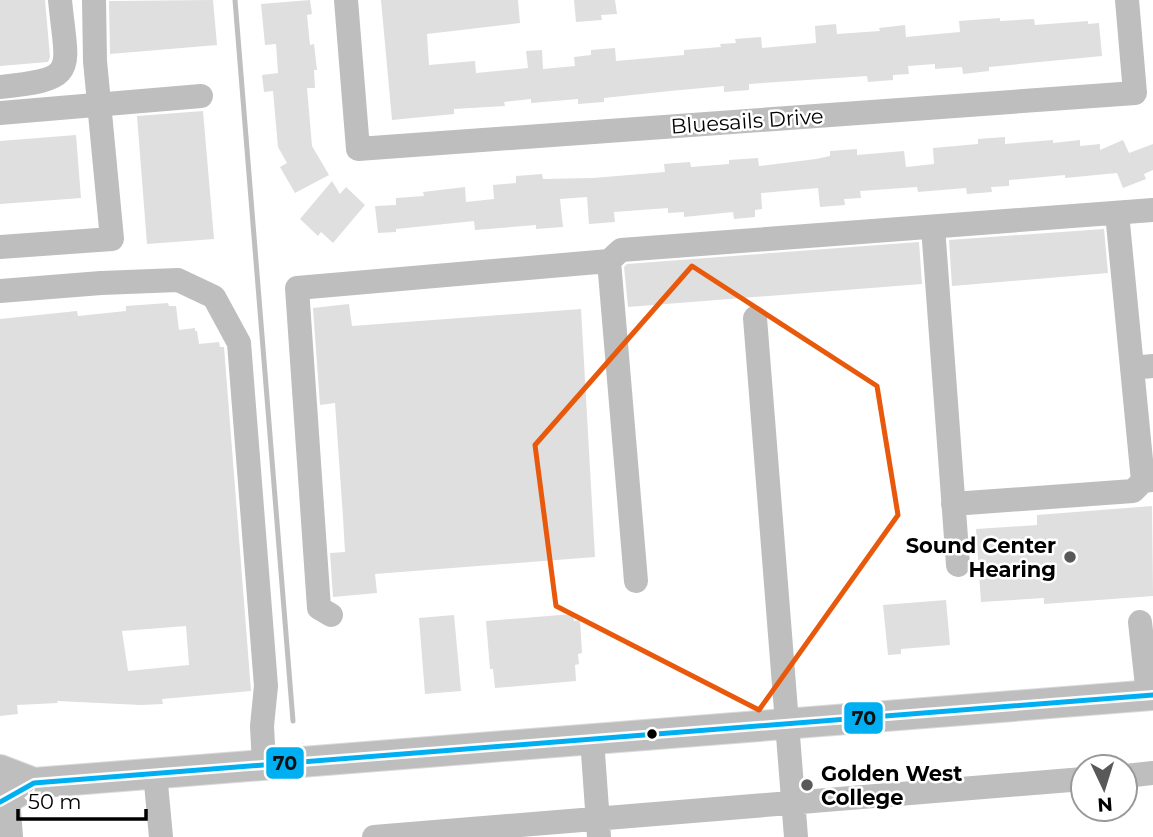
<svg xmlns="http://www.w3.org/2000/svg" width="1153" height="837" font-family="Montserrat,sans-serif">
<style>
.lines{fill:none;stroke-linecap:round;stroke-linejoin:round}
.stream{stroke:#bfbfbf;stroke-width:5}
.building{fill:#dfdfdf;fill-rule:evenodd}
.major-casing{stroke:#dbdbdb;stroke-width:32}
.minor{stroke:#bebebe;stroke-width:24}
.major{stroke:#bebebe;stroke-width:30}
.bus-1-casing{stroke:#fff;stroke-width:10}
.bus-1{stroke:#00aff2;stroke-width:5}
.marked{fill:none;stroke:#e8590c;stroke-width:5;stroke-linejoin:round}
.poi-dot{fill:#595959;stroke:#fff;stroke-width:2.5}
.bus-dot{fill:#000;stroke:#fff;stroke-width:2.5}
.labels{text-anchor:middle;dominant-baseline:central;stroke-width:5;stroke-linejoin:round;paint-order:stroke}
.street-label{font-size:21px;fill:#000;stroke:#fff}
.poi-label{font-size:21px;font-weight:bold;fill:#000;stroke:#fff;text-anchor:end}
.line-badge{stroke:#fff;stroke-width:2.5}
.pale-badge-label{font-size:19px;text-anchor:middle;font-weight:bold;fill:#111}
</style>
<rect width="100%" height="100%" fill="#fff"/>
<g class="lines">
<!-- stream -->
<path class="stream" d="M235 0 293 721"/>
</g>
<!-- building -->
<path class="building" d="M0 0H45L50 57 48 62 0 66Z
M213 0 217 45 110 54 109 1Z
M310 0 312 14 307 15 310 45 314 44 317 70H314L315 88H307L312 146 329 175 295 193 280 167 287 163 278 147 273 91 264 92 262 75 278 73 276 44 265 45 261 4Z
M381 0H518L520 23 427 34 429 65 475 61 476 73 528 68 526 51 542 50 543 69 575 66 574 57 591 55V50L615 48 616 61 684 55V50L721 47 720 44 736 43 735 39 761 37 762 48 816 43 815 26 836 24 837 34 880 31 879 28 905 25 906 37 960 32 959 21 1000 18V21L1034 19 1035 25 1088 21V24L1099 23 1102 56 989 67V71L963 74 962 67 935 69V64L908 66 909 74 893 75V80L868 82 867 76 749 84V90L724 92V86L670 91 604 98V102L578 104V99L531 103V99L504 102 505 106 454 109V114L392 120Z
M574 0H615L617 14 601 15 602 20 576 22Z
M203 111 214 239 147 244 137 116Z
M76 135 81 198 0 204V141Z
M1005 137V144L1053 140V143L1080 140V146L1100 144V150L1123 140 1129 153 1153 144V170L1144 174 1146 179 1123 188 1117 173 1065 178V175L1009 180V186L991 187 992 192 967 194 966 188 918 192 917 187 860 191 861 198 844 199 845 205 820 207 818 188 761 193 762 209 755 210V217L734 219 733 212 684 217V212L668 213V208L614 212 615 222 589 224 587 197 560 199 563 227 536 229V225L475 230 474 221 396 229V232L378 233 375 206 396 205V198L424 196 423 192 465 187 466 202 494 199 493 185 516 183V176L542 174 543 179 593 178 665 172 664 164 690 162 691 167 729 164V160L758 158 759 166 816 159 830 156V151L857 149V155L904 151 906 167 934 164 933 148 978 144V139Z
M332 181 340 194 346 187 365 205 333 243 321 232 318 236 300 219Z
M1104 229 1108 273 952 286 949 240Z
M919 242 922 284 628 307 624 267 627 264Z
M168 303 169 306H176L179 330 195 328V331H197L199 344 219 342 220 347H224L251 691 162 699 163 704 141 705 57 701 58 703 17 705 18 714 0 716V319L77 311 78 316 126 311V306ZM186 626 189 665 128 671 122 631Z
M349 304 352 326 581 309 595 557 375 574 377 593 333 597 330 553 345 552 343 517 335 403 320 405 313 308Z
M1152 506 1153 596 1044 604V598L981 602 976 529 1037 525V515Z
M946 600 950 645 901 649V654L888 655 883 605Z
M573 614 574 621 580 620 582 653 578 654 579 664 575 665 576 681 495 688 493 669H490L486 621Z
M454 615 461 691 425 694 419 618Z"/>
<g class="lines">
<!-- major casing -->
<g class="major-casing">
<path id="major" d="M0 770 34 783
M0 802 34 783 1153 695"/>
</g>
<!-- minor -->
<path class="minor" d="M346 0 358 149 1135 93 1127 0
M0 87C80 79 67 72 60 0
M0 113 201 96
M1117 213 1143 481
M933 227 958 565
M0 247 112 239 95 61 94 0
M609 261 636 581
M0 291 101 283 178 280 214 297 239 343 266 686 262 726 264 764
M755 318 796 837
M1132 368 1153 366
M953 504 1133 491 1143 481 1153 480
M331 615 319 608 297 288 609 261 621 250 1153 210
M1140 622 1148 695
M592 739 599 837
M155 773 161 837
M1125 776 1153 773
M8 797 11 837
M374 837 1083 779"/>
<!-- major -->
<use href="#major" class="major"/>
<!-- bus-1 casing -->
<g class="bus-1-casing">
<path id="bus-1" d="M0 802 34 783 1153 695"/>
</g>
<!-- bus-1 -->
<use href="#bus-1" class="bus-1"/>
</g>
<!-- marked area -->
<path class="marked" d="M692 266 877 386 898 515 759 710 556 606 535 445Z"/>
<!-- markers -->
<g class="poi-dot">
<circle cx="1070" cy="557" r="7"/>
<circle cx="807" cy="785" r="7"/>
</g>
<circle class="bus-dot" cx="652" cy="734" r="6"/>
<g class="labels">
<!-- street labels -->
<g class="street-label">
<text transform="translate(747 121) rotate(-4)">Bluesails Drive</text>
</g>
<!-- poi labels -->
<g class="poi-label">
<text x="1056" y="545">Sound Center<tspan x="1056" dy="24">Hearing</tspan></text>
<text x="821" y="773" text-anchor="start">Golden West<tspan x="821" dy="24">College</tspan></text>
</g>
</g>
<g class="line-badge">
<rect x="843" y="701" width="41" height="34" rx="7" fill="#00aff2"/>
<rect x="265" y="746" width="40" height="34" rx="7" fill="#00aff2"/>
</g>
<g class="pale-badge-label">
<text x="864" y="725">70</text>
<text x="285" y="770">70</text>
</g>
<!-- north arrow -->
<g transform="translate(1104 788) rotate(176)"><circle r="33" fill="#ffffff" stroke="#999999" stroke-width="2"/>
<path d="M0-5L12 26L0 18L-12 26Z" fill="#595959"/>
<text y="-10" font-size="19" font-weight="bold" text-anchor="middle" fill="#000000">N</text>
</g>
<!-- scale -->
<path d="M18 809v10h128v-10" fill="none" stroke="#000000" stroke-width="3.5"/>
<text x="28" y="809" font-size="21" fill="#000000" stroke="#ffffff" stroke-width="5" paint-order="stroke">50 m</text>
</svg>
